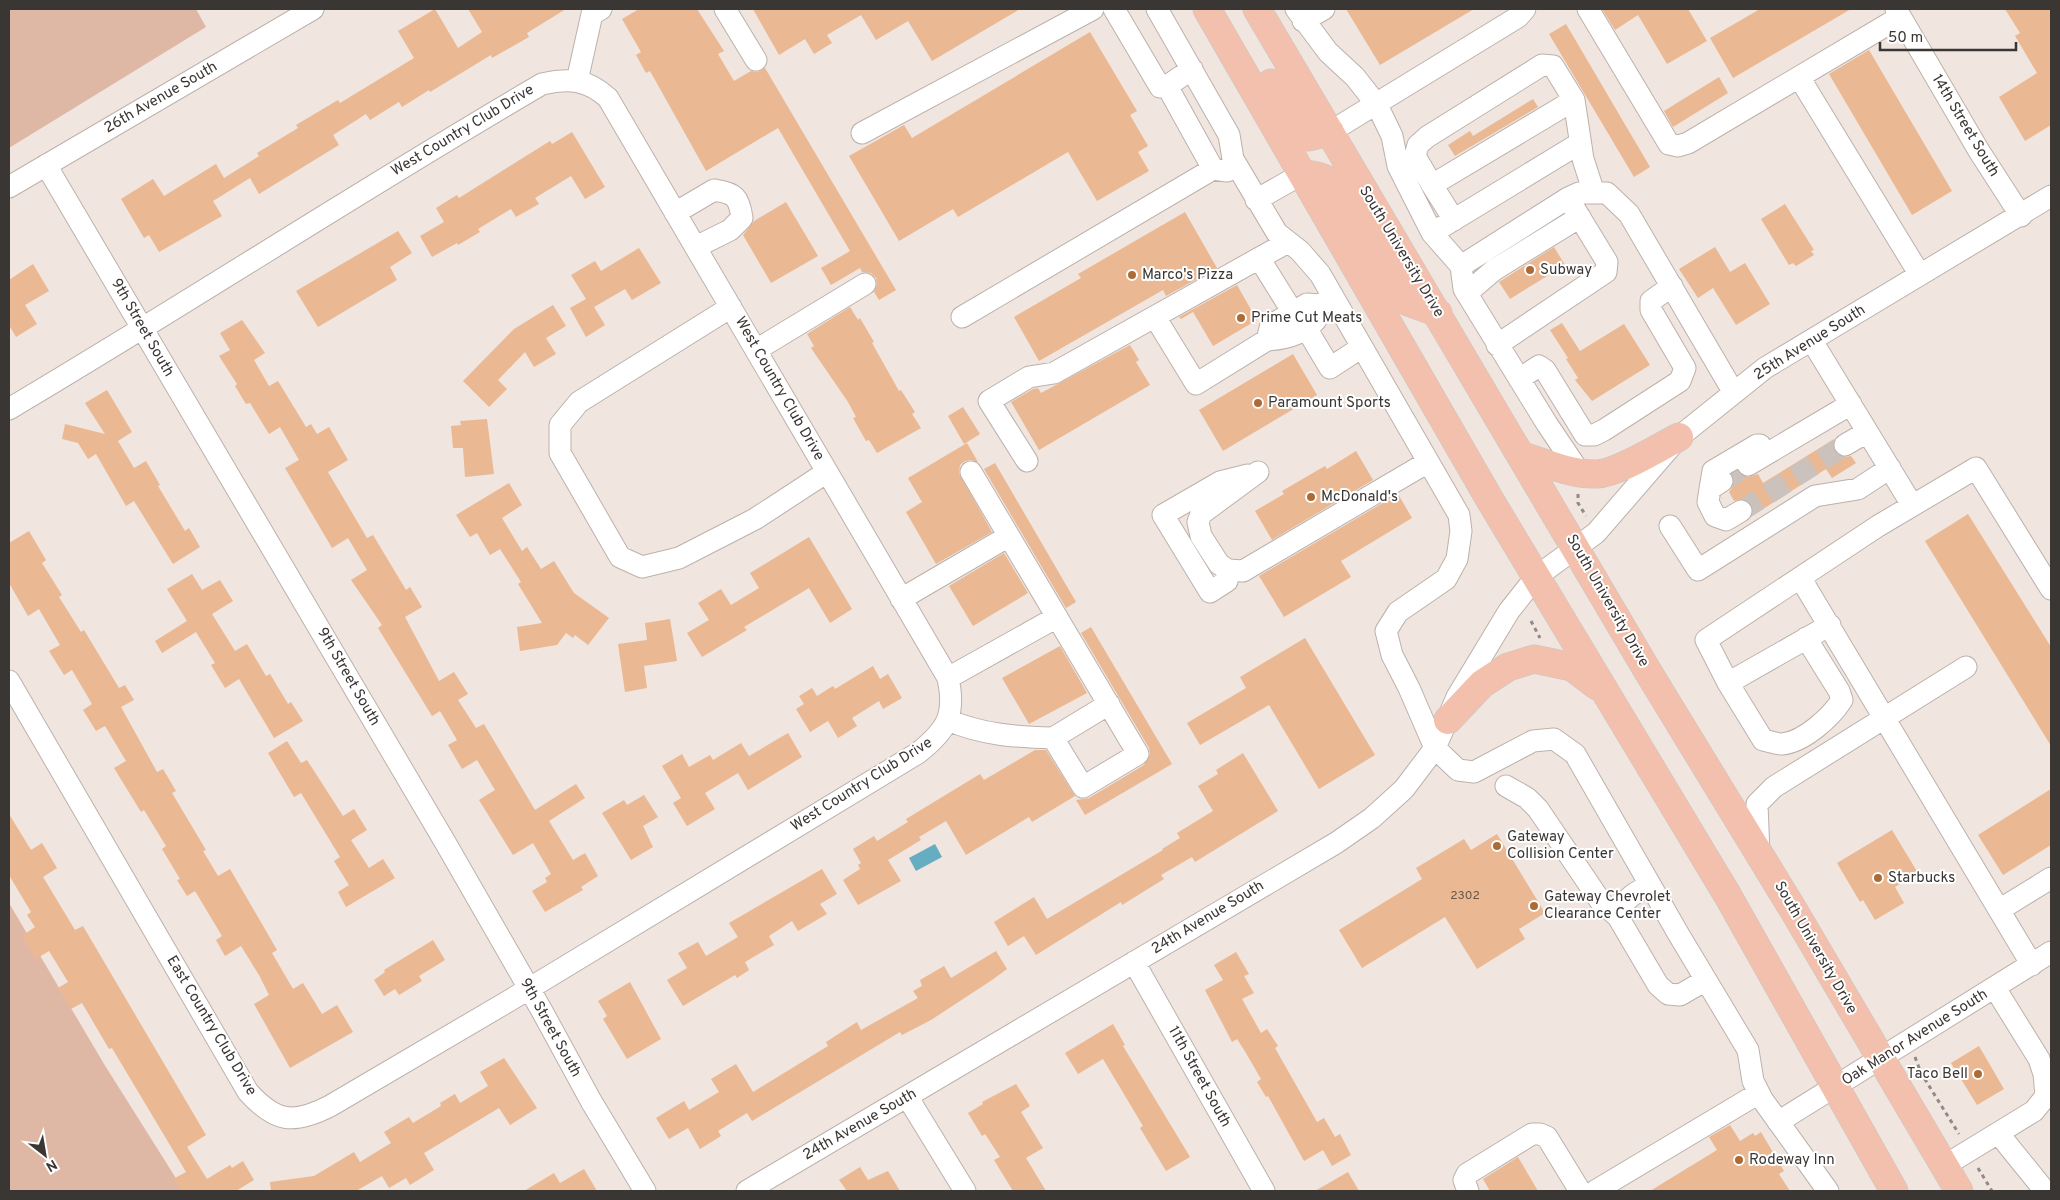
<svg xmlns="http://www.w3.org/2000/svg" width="2060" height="1200" font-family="Overpass,sans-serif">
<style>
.green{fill:#deb8a5}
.water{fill:#65adc1}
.building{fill:#eab892}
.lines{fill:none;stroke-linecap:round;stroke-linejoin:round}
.minor-tunnel{stroke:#ccc2bd;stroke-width:21;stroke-dasharray:21 11;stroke-linecap:butt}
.minor-casing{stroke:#bcb1ab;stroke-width:23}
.major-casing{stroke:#c8c7c6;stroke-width:29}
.path{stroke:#928a87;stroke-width:3;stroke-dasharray:4 4;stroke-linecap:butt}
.minor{stroke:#fff;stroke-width:21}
.major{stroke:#f2c0ad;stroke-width:28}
.poi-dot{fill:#ad6b37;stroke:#fff;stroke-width:2}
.labels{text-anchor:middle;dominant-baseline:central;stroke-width:4;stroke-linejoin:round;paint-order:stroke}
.number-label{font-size:12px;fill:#66564c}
.street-label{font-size:15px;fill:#3a3634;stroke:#fff}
.poi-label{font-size:15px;fill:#3a3634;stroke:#fff;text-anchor:start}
</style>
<rect width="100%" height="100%" fill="#f0e5df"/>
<!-- green -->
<path class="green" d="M9 9H196L206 27 9 148Z
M9 903 104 1064 184 1191H9Z"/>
<!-- water -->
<path class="water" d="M935 844 942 857 916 871 909 858Z"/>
<!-- building -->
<path class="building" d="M435 9 458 48 482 32 468 9H566L527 33 529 37 492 58 491 55 430 92 429 90 402 107 399 102 370 120 366 114 333 135 339 145 259 194 250 178 213 201 222 216 159 252 149 235 144 238 121 199 153 179 164 196 216 164 224 178 259 156 257 153 298 128 296 125 338 100 340 103 414 58 398 31Z
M639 9H697L724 51 718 54 734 81 751 71 757 72 765 68 896 290 879 300 874 292 877 284 876 278 871 273 862 272 860 268 831 285 821 268 850 251 778 128 706 171 650 71 646 73 636 55 641 52 622 19Z
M753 9H1020L932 61 908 21 876 40 861 15 827 35 832 43 814 54 805 39 779 55Z
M1346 9H1474L1380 65Z
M1602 9H1688L1707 41 1667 64 1638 15 1615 30Z
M1760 9H1851L1733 78 1710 38Z
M2005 9H2051V125L2025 141 1999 97 2037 73 2015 36 2020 33Z
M1566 24 1650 167 1634 177 1549 34Z
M1090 32 1137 111 1130 115 1148 146 1138 152 1149 171 1097 201 1068 152 958 217 953 209 899 241 849 156 904 125 912 138Z
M1869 50 1952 191 1912 215 1829 74Z
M1719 77 1728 93 1673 127 1664 111Z
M1533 99 1538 107 1455 156 1448 145 1470 131 1473 136Z
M572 132 605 187 585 199 571 176 535 198 539 204 516 217 511 209 478 229 480 232 458 245 457 243 432 257 420 236 444 222 436 208 457 195 459 198 550 141 552 144Z
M786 202 818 256 771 283 743 235 754 221Z
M1785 204 1814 250 1811 251 1814 255 1796 266 1793 263 1789 265 1761 219Z
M1185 212 1217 268 1166 296 1163 290 1039 361 1014 317 1081 278 1078 274Z
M398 231 412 253 390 267 397 280 318 327 296 291Z
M1554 247 1565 265 1510 299 1499 282Z
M1715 247 1730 272 1745 263 1770 304 1736 325 1713 288 1698 298 1679 269Z
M639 248 661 283 632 300 625 289 594 307 605 325 586 337 570 308 586 299 571 275 595 261 601 271Z
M33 264 49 291 25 305 37 324 16 337 9 325V280Z
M1237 285 1257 320 1213 346 1193 312 1181 319 1179 317Z
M553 305 566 326 546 338 556 354 534 367 525 352 498 380 507 389 489 407 463 381 514 329Z
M850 307 858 320 860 318 874 342 872 343 899 391 901 390 915 412 912 414 921 428 877 453 869 440 866 441 853 418 856 417 848 402 811 348 814 346 807 334Z
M242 320 265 353 254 360 269 386 278 381 306 427 311 424 317 434 329 427 348 460 328 472 367 538 373 535 406 590 410 587 422 607 405 617 439 681 454 672 468 694 458 700 476 728 484 724 535 810 576 784 585 798 549 821 573 860 585 853 598 876 581 887 583 890 545 912 532 891 547 882 545 878 551 874 533 843 513 855 479 800 495 790 477 760 462 769 448 745 457 740 440 711 432 716 378 628 382 625 351 580 367 570 348 538 332 548 285 468 299 460 280 427 269 434 250 403 246 404 235 386 237 384 219 356 230 350 220 333Z
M1562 323 1580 351 1624 324 1650 365 1592 401 1575 380 1578 378 1566 359 1568 358 1550 330Z
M1130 345 1139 360 1136 362 1150 385 1039 450 1011 402 1033 389 1038 388 1041 393Z
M1293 354 1317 395 1223 451 1199 410Z
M107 390 132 432 118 441 134 468 146 461 160 485 158 486 185 531 189 528 200 547 173 564 134 501 126 506 96 454 88 459 78 443 62 439 65 424 105 434 85 403Z
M963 407 980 434 964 444 948 416Z
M487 419 494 474 465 477 463 448H453L451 426 461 425 460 421Z
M1834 439 1835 452 1845 457 1851 456 1856 463 1832 478 1826 469 1752 516 1751 504 1741 499 1734 501 1729 492 1733 486 1732 474 1737 471 1748 477 1758 474 1763 483Z
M967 443 978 462 971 460 965 461 960 465 959 473 992 532 936 564 906 512 922 502 908 478Z
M1356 451 1373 480 1272 540 1255 511 1284 494 1282 491 1325 466 1327 469Z
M995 463 1076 602 1066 608 984 469Z
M509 483 522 505 502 518 522 551 527 547 541 569 554 561 574 593 609 618 588 645 575 635 573 638 566 633 557 645 520 651 517 627 542 623 518 584 521 582 500 549 490 555 477 533 470 537 456 515Z
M1398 494 1412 518 1341 561 1351 577 1284 617 1259 576Z
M1968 514 2051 647V746L1925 541Z
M29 531 46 560 42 563 62 595 59 597 81 632 84 630 119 688 125 685 134 700 121 707 157 772 163 769 176 791 172 793 206 850 203 851 218 876 230 869 277 950 272 953 293 989 303 983 322 1014 337 1005 353 1032 290 1068 254 1004 269 995 259 975 241 946 225 956 216 940 222 936 195 891 187 896 177 880 180 879 162 849 166 846 144 810 141 812 114 768 126 761 105 726 96 731 83 710 92 704 72 670 64 675 49 651 60 645 39 609 28 616 9 583V543Z
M809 537 852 609 830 623 809 588 744 627 747 630 702 657 687 633 709 620 698 603 721 589 731 605 759 588 750 573Z
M1004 553 1028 593 973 626 949 586Z
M192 574 202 590 220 580 233 601 212 614 235 651 247 644 266 676 270 674 288 704 291 702 303 721 274 738 239 679 225 688 211 665 215 663 196 632 162 653 155 641 187 621 167 589Z
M670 619 677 661 644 666 647 688 625 692 618 644 647 640 645 623Z
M1091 627 1172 764 1085 815 1076 800 1089 798 1144 765 1150 754 1149 748 1081 633Z
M1305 638 1375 755 1319 789 1269 705 1200 745 1187 723 1246 688 1240 677Z
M1060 646 1087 693 1029 724 1002 678Z
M873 666 880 679 888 674 902 698 883 709 879 701 852 718 857 726 838 738 828 721 810 732 796 709 804 704 799 696 812 688 817 696 833 686 835 689Z
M788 733 802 757 748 790 738 773 705 793 715 809 687 826 673 803 681 798 662 766 682 754 689 767 710 755 713 760 741 743 749 756Z
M287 741 301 763 307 760 343 816 354 809 367 830 351 840 369 868 383 859 395 878 346 907 338 892 349 885 334 861 340 857 301 793 294 797 268 753Z
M1035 750H1046L1075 796 1032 822 1029 817 966 855 946 821 919 837 921 840 888 860 901 881 858 905 843 880 860 869 858 865 861 863 853 849 874 836 877 841 908 822 906 819 980 774 984 780Z
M1243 753 1278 811 1195 862 1192 857 1161 875 1164 879 1122 905 1121 902 1036 955 1024 936 1008 946 994 922 1034 897 1047 919 1163 850 1162 849 1180 838 1177 833 1213 811 1198 786 1218 774 1216 770Z
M2051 789V845L2003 875 1978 835Z
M644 795 658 817 643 826 653 847 631 860 602 813 624 800 627 805Z
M9 814 31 850 42 843 57 868 43 877 75 930 83 926 206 1135 187 1147 207 1179 230 1165 232 1168 243 1161 254 1180 236 1191H181L173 1179 186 1172 112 1048 109 1049 82 1003 71 1009 58 988 68 982 49 951 36 959 22 936 35 927 27 915 31 912 9 875Z
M1892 830 1918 873 1895 887 1904 903 1875 920 1863 900 1860 902 1837 863Z
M1497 834 1545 913 1519 929 1525 939 1477 969 1445 917 1362 968 1339 930 1422 879 1416 868 1464 839 1471 850Z
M822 869 837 894 820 904 827 914 798 931 792 921 769 936 774 945 745 962 749 970 737 978 735 975 683 1006 667 980 687 968 678 953 698 942 706 956 738 937 729 923Z
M433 940 445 960 419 976 422 981 399 995 395 989 384 996 374 980 385 972 384 970Z
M996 951 1007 969 992 980 931 1020 902 1035 900 1032 752 1121 747 1113 718 1131 721 1136 700 1149 688 1128 669 1139 656 1118 684 1101 689 1110 719 1092 711 1079 736 1064 753 1092 828 1046 826 1042 857 1022 861 1030 918 998 913 991 922 986 920 980 944 966 951 978Z
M1236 952 1249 974 1244 976 1254 993 1242 999 1261 1033 1267 1029 1278 1046 1275 1048 1317 1122 1324 1118 1335 1137 1340 1134 1351 1155 1332 1166 1323 1150 1304 1161 1268 1096 1266 1097 1257 1082 1261 1079 1246 1053 1237 1039 1232 1042 1205 990 1223 980 1214 965Z
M630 982 661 1039 627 1059 603 1019 607 1016 598 1001Z
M1113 1024 1125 1045 1123 1046 1190 1157 1166 1171 1140 1128 1143 1126 1103 1059 1078 1074 1065 1053Z
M1979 1046 2004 1089 1977 1105 1951 1063Z
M504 1058 537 1108 510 1125 499 1108 424 1153 434 1170 410 1185 406 1178 389 1188 382 1176 356 1191H271L270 1182 314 1176 354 1152 360 1162 391 1143 384 1132 409 1117 413 1123 441 1106 440 1103 455 1094 460 1103 488 1086 480 1072Z
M1016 1084 1030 1106 1021 1112 1043 1148 1026 1158 1046 1191H1013L994 1160 1000 1157 985 1134 982 1136 968 1113 983 1104 982 1102Z
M1730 1125 1740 1141 1753 1133 1755 1136 1761 1132 1784 1171 1779 1174 1790 1191H1650L1717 1150 1709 1137Z
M1518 1157 1538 1191H1490L1483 1179Z
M860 1167 868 1180 888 1171 900 1191H847L839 1180Z
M584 1169 597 1191H524L554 1173 560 1183Z
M1348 1172 1359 1191H1315Z"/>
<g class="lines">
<!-- minor-tunnel -->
<path class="minor-tunnel" d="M1722 481 1748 465
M1741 511 1845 445"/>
<!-- minor casing -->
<g class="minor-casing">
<path id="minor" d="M725 9 756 60
M1114 9 1160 87 1167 86 1192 69
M1157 9 1229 135 1233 159 1277 233 1300 251 1320 274 1459 515 1461 531 1457 559 1446 579 1398 612 1386 631 1392 655 1409 688 1435 748 1458 770 1474 772 1533 741 1554 739 1575 754 1679 935 1748 1050 1753 1081 1762 1099 1828 1191
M1296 9 1328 52 1355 77 1377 105 1392 136 1398 166 1432 233 1461 266 1464 289 1547 424 1580 473
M1588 9 1669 144 1678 146 1688 143 1900 17
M1896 9 1979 151 2021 216
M1303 21 1324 9
M1799 77 1920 275
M577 81 592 14 601 9
M1167 86 1213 169 1227 171
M1574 100 1432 185 1415 156 1418 145 1427 137 1542 65 1553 66 1574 100 1583 159 1594 193
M1330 132 1518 17 1525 9
M862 133 1093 9
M46 165 445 842 542 1011 591 1101 645 1191
M1432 185 1454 220
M9 187 313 9
M1256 200 1302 174
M675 213 714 190C735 193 739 197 742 218L730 230 696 247
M1432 233 1580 143
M1259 258 1292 311
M1461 266 1568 198 1579 193H1607L1629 214 1734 393
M1467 293 1494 270 1580 217
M731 307 579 402 560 425V453L620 557 642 567 679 558 755 519 827 472
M962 317 1213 169
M1155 317 1196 384 1267 340 1271 325 1307 304 1320 305 1333 297
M1306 328 1330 368 1362 347
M1267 340C1285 339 1304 334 1316 320
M1812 341 1912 505
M1497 345 1606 272 1607 262 1568 198
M756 350 865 284
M1519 379 1539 366 1545 370 1585 435H1594L1604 430 1680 381 1685 368 1651 310V301L1672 286
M9 409C188 303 362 189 542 84 569 78 587 79 608 98L948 678C956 715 947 730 918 753L507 1002 330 1106C293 1125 275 1122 248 1092L9 681
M1845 445 1867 432
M1027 461 989 401 1029 377 1054 373 1288 242
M1748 465 1851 404
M1258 472 1201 514 1198 522 1201 536 1219 564 1228 570 1243 571 1428 462
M1722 481 1710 489 1708 502 1715 516 1726 520 1741 511
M1710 489 1713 471 1757 445H1760
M1670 526 1698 570 1815 496 1858 489 1890 468
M1801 579 2032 965
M1227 581 1210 592 1163 515 1220 482 1248 475
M901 599 1009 536
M1830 625 1728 683 1706 640 1878 526 1976 468 2051 589
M948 678 1057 617
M1728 683 1763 740C1768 741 1776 744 1782 744 1804 742 1831 717 1842 700L1839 691 1806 638
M948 720C983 735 1016 737 1053 738L1083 787 1138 754 971 472
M1053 738 1109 704
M1506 786 1527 798 1538 809 1601 902 1618 917
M1759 854 1757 804 1774 787 1966 667
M1650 885C1634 893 1623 899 1618 917L1658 985 1668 994 1680 995 1706 980
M1999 910 2051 878
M1134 962 1264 1191
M908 1098 965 1191
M1778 1122 2051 952
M1998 1133 2045 1191
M1944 1166 2034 1111 2046 1096 2044 1074 2039 1059 1995 988
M747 1191 1336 843 1372 818 1404 789 1435 748 1457 697 1509 611 1536 577 1596 533 1679 437 1765 368 2051 196
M1468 1191 1464 1180 1467 1174 1532 1134H1540L1547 1137 1580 1191
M1595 1191 1759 1093"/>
</g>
<!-- major casing -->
<g class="major-casing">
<path id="major" d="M1207 9 1490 500 1728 896 1894 1191
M1257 9 1647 670 1794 911 1959 1191
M1271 83 1299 128 1309 137 1330 132
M1302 174C1322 175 1331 180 1345 194L1408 302 1438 313
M1522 456C1546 463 1572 475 1597 474 1618 473 1659 447 1679 437
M1448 720 1482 684 1508 667 1534 659 1572 667 1597 686"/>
</g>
<!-- path -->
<path class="path" d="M1578 494V503L1586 516
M1531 621 1540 638
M1915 1057 1921 1073 1959 1134
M1978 1168 1992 1191"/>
<!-- minor -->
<use href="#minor" class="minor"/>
<!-- major -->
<use href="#major" class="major"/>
</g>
<!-- markers -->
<g class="poi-dot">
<circle cx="1530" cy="270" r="5"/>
<circle cx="1132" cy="275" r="5"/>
<circle cx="1241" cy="318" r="5"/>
<circle cx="1258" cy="403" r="5"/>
<circle cx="1311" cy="497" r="5"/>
<circle cx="1497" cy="846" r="5"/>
<circle cx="1878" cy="878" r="5"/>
<circle cx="1534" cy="906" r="5"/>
<circle cx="1978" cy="1074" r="5"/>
<circle cx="1739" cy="1160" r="5"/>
</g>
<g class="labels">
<!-- number labels -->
<g class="number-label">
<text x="1465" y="896">2302</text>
</g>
<!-- street labels -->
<g class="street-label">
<text transform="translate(161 98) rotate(-30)">26th Avenue South</text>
<text transform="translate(1965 126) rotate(59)">14th Street South</text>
<text transform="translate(463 131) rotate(-31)">West Country Club Drive</text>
<text transform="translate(1401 252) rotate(59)">South University Drive</text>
<text transform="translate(142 328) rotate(60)">9th Street South</text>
<text transform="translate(1810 343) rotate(-32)">25th Avenue South</text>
<text transform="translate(779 389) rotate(60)">West Country Club Drive</text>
<text transform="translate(1607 601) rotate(60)">South University Drive</text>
<text transform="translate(348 677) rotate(60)">9th Street South</text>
<text transform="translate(862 785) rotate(-32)">West Country Club Drive</text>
<text transform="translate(1208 918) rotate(-31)">24th Avenue South</text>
<text transform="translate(1815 948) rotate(60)">South University Drive</text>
<text transform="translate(211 1026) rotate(59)">East Country Club Drive</text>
<text transform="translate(550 1028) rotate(61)">9th Street South</text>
<text transform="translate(1915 1038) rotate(-32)">Oak Manor Avenue South</text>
<text transform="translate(1199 1077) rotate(61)">11th Street South</text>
<text transform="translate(860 1125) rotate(-30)">24th Avenue South</text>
</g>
<!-- poi labels -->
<g class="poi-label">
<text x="1540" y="270">Subway</text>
<text x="1142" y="275">Marco's Pizza</text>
<text x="1251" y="318">Prime Cut Meats</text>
<text x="1268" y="403">Paramount Sports</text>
<text x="1321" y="497">McDonald's</text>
<text x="1507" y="837">Gateway<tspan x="1507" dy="17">Collision Center</tspan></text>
<text x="1888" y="878">Starbucks</text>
<text x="1544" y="897">Gateway Chevrolet<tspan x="1544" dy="17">Clearance Center</tspan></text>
<text x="1968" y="1074" text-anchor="end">Taco Bell</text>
<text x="1749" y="1160">Rodeway Inn</text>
</g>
</g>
<!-- border -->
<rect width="2060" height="1200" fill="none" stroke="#3a3634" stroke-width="20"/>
<!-- north arrow -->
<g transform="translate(45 1155) rotate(149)" stroke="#ffffff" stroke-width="4" paint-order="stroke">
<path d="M0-4L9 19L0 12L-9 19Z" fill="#3a3634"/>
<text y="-8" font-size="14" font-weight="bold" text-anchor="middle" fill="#3a3634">N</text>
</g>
<!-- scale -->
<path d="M1880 42v8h136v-8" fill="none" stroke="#3a3634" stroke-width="2.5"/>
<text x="1888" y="42" font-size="15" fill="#3a3634" stroke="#ffffff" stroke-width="4" paint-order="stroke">50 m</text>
</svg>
